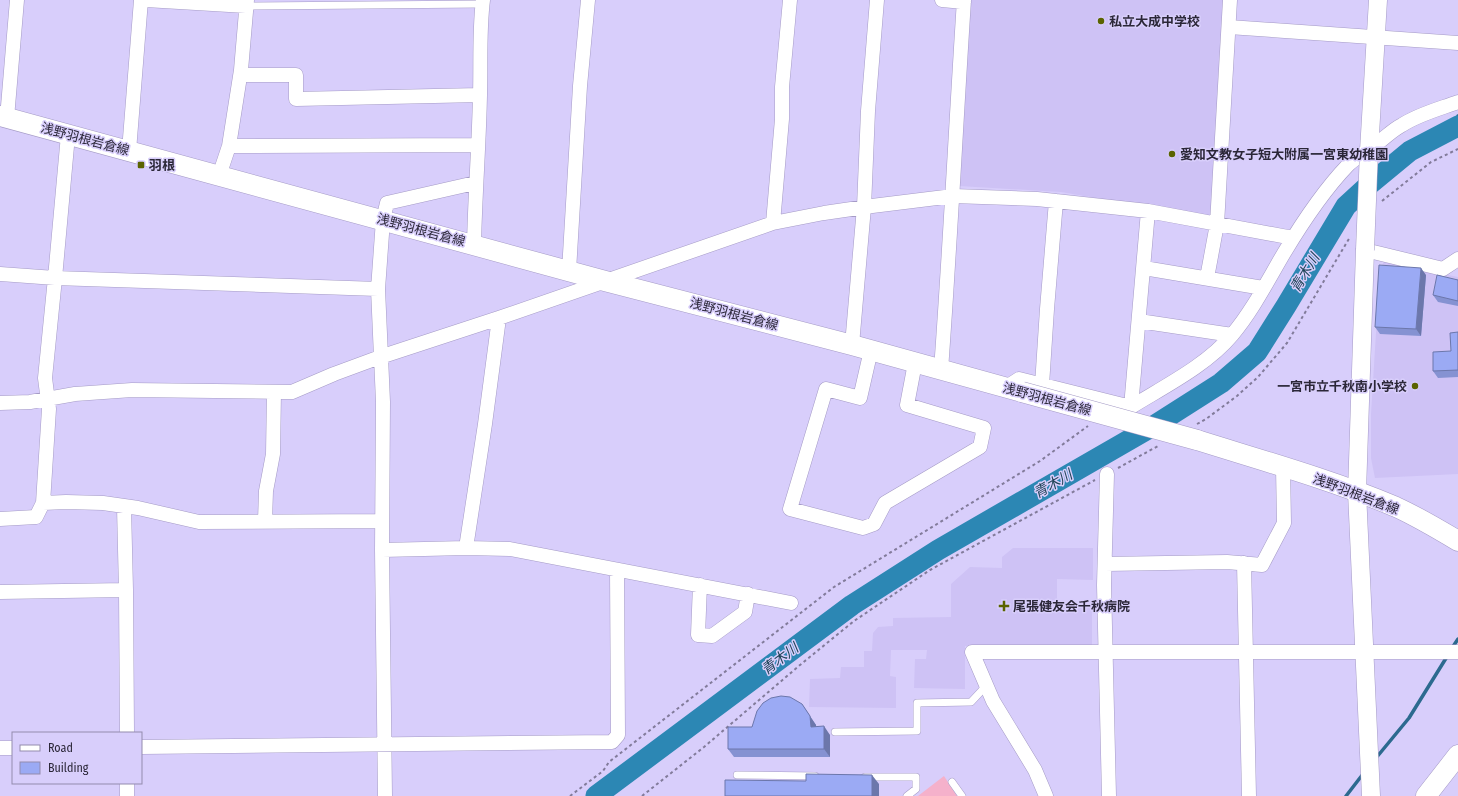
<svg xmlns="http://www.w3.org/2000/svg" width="1458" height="796" font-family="'Fira Sans Condensed','Noto Sans JP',sans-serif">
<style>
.built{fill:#cec2f5}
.green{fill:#f5b1cb}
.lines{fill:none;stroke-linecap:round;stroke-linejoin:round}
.stream{stroke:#2c6a8f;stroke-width:3.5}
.river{stroke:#2c87b4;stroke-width:21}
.service-casing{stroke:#a59bc6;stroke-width:8}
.minor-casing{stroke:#a59bc6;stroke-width:15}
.tertiary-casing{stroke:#a59bc6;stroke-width:19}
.secondary-casing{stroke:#a59bc6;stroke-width:21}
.path{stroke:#827b9a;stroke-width:2;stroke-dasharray:3 3;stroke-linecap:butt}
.service{stroke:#fff;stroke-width:7}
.minor{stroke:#fff;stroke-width:14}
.tertiary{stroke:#fff;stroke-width:18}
.secondary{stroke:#fff;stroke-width:20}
.tertiary-bridge-casing{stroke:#a59bc6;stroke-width:19;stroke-linecap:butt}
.secondary-bridge-casing{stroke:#a59bc6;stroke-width:21;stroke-linecap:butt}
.tertiary-bridge{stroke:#fff;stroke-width:18}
.secondary-bridge{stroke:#fff;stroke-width:20}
.wall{fill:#8592d2}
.shaded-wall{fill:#6c77ab}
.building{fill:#9baaf4;stroke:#6c77ab}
.poi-dot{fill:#5b6300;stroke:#d8cefb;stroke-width:1.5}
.labels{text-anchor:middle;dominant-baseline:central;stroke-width:3;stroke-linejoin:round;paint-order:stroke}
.poi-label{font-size:13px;font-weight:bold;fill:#2b2738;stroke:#d8cefb;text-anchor:start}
.street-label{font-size:13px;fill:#2b2738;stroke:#d8cefb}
.water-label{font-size:14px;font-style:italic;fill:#204559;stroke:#d8cefb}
</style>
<rect width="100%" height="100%" fill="#d8cefb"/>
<!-- built -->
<path class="built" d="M970 0H1225L1212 218 1061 192 959 186Z
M1384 262 1458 277V474L1375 478 1371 458V414L1380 268Z
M1013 548H1093V580L1057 579V607H1092V646H965V689L914 688 915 659H926L927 650H891L890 676 896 677V708L809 707 810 679 840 678 841 667H864V651H872L873 633 878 627 893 626V618L951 617V584L970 567 1002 568V557Z"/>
<!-- green -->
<path class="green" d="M944 776 957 796H918Z"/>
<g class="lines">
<!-- stream -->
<path class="stream" d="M1455 127 1458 116
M1452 648 1458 639
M1376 758 1409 718 1448 655
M1346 796 1363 774"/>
<!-- river -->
<path class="river" d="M596 796 852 605 938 550 1155 425 1221 383 1257 352 1286 306 1346 206 1370 184 1410 151 1458 126"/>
<!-- service casing -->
<g class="service-casing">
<path id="service" d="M246 6 482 4
M835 732 917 731V703L971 702 986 686
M737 775 815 776
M865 777H916V789L907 796
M952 782 962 796"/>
</g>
<!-- minor casing -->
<g class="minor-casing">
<path id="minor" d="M146 0 246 6
M942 0 964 2
M1229 27 1458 43
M241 75H296V99L480 95
M7 118 17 0
M229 146 477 145
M129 151 141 0
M219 176 229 146 241 70 247 0
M773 223 782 119V87L790 0
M474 245C475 195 479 145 480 95 481 63 479 32 483 0
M1365 250 1443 269 1458 259
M1144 268 1263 288
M569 271 580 86 588 0
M0 274 55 278 378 289
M1207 278 1217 224 1230 0
M1139 321 1232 335
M852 345 864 207 868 111 877 0
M871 350 860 398 826 389 790 509 863 528 874 524 885 503 980 447 984 428 907 405 915 363
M941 370C950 247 956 123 964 0
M1042 385 1047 309 1056 201
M1005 388 1019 379 1131 407C1165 386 1207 365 1232 335 1253 310 1268 280 1284 253 1302 223 1324 190 1348 165 1356 157 1367 152 1375 145 1384 139 1392 130 1402 125 1419 114 1439 109 1458 102
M0 403 30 402 75 394 132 390 292 392 334 374 380 357 499 318 773 223 824 213 872 206 953 196 1037 199 1148 211 1293 238
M1131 407 1148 211
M1107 474 1104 585 1109 796
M43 503 66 502 103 503 138 508 199 522 382 521
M124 507 126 590 127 733
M0 519 36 517 43 503 49 409 45 378 55 278 68 135
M265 521 266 491 273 454 274 392
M466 548 485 424 499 318
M382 550 466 548 510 549 791 603
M1244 563 1249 796
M1105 564 1227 562 1262 565 1284 523 1283 467
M700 585 698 635 712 636 745 612 748 594
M0 592 126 590
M141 747 612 742 618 735 617 570
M0 748H13
M127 783V796
M385 796 382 550 383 402 378 289 383 220 387 203 475 183
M1046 796 1035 770 993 701 972 652H1458"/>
</g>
<!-- tertiary casing -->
<g class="tertiary-casing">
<path id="tertiary" d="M1369 151 1378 0
M1365 250 1357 492 1371 796"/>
</g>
<!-- secondary casing -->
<g class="secondary-casing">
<path id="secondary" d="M0 116 605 281 852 345 1022 392
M1197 440C1264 461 1332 480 1396 507 1418 517 1438 529 1458 541
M1426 796 1458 755"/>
</g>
<!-- path -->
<path class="path" d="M1382 201 1431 162 1458 149
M1197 424 1206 419 1237 396 1258 377 1287 343 1350 237
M1118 468 1158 446
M570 796 603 771 609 762 834 587 1040 461 1088 426
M642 796 704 747 800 665 854 621 930 570 1095 480"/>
<!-- service -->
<use href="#service" class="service"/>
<!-- minor -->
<use href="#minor" class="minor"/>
<!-- tertiary -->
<use href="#tertiary" class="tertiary"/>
<!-- secondary -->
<use href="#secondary" class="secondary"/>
<!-- tertiary-bridge casing -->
<g class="tertiary-bridge-casing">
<path id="tertiary-bridge" d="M1365 250 1369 151"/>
</g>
<!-- secondary-bridge casing -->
<g class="secondary-bridge-casing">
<path id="secondary-bridge" d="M1022 392 1197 440"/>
</g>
<!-- tertiary-bridge -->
<use href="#tertiary-bridge" class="tertiary-bridge"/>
<!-- secondary-bridge -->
<use href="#secondary-bridge" class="secondary-bridge"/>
</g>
<!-- wall -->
<path class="wall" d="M1426 275 1421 336 1380 334 1375 327Z
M1458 280V306L1438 302 1433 295Z
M1458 332V377L1438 378 1433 371 1451 351Z
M807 712 816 725V727L830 735V757H734L728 749 752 727Z"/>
<!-- shaded-wall -->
<path class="shaded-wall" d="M1421 268 1426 275 1421 336 1416 329Z
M802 704 816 725 817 735 811 727Z
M824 726 830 735V757L824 749Z
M872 775 879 784V796H872Z"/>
<!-- building -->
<path class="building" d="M1379 265 1421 268 1416 329 1375 327Z
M1437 275 1458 280V301L1433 295Z
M1458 332V370L1433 371V352L1451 351 1450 333Z
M781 696 790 697 802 704 810 716 811 727 824 726V749H728V727H752L757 711 763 703 771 698Z
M806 774 872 775V796H725V780L806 781Z"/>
<!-- markers -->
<g class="poi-dot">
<circle cx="1101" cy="21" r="4"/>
<circle cx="1172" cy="154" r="4"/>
<rect x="137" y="161" width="8" height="8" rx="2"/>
<circle cx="1415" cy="386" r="4"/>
<path d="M1002 600h4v4h4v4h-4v4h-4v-4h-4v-4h4z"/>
</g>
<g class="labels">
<!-- poi labels -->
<g class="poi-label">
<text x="1109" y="21">私立大成中学校</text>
<text x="1180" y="154">愛知文教女子短大附属一宮東幼稚園</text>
<text x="149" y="165">羽根</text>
<text x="1407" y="386" text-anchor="end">一宮市立千秋南小学校</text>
<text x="1013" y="606">尾張健友会千秋病院</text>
</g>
<!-- street labels -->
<g class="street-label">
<text transform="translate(85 139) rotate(15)">浅野羽根岩倉線</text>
<text transform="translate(421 230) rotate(15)">浅野羽根岩倉線</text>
<text transform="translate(734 314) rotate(15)">浅野羽根岩倉線</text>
<text transform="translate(1047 399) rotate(15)">浅野羽根岩倉線</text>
<text transform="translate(1356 494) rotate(21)">浅野羽根岩倉線</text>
</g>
<!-- water labels -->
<g class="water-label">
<text transform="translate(1305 273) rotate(-59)">青木川</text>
<text transform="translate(1053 484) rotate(-30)">青木川</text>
<text transform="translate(780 659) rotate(-37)">青木川</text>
</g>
</g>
<!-- legend -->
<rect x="12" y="732" width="130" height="52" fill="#d8cefb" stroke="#938bad"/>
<rect x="20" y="745" width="20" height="6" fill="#ffffff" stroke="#938bad"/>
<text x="48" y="752" font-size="12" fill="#2b2738">Road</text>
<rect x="20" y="762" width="20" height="12" fill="#9baaf4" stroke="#938bad"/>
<text x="48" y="772" font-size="12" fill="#2b2738">Building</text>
</svg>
